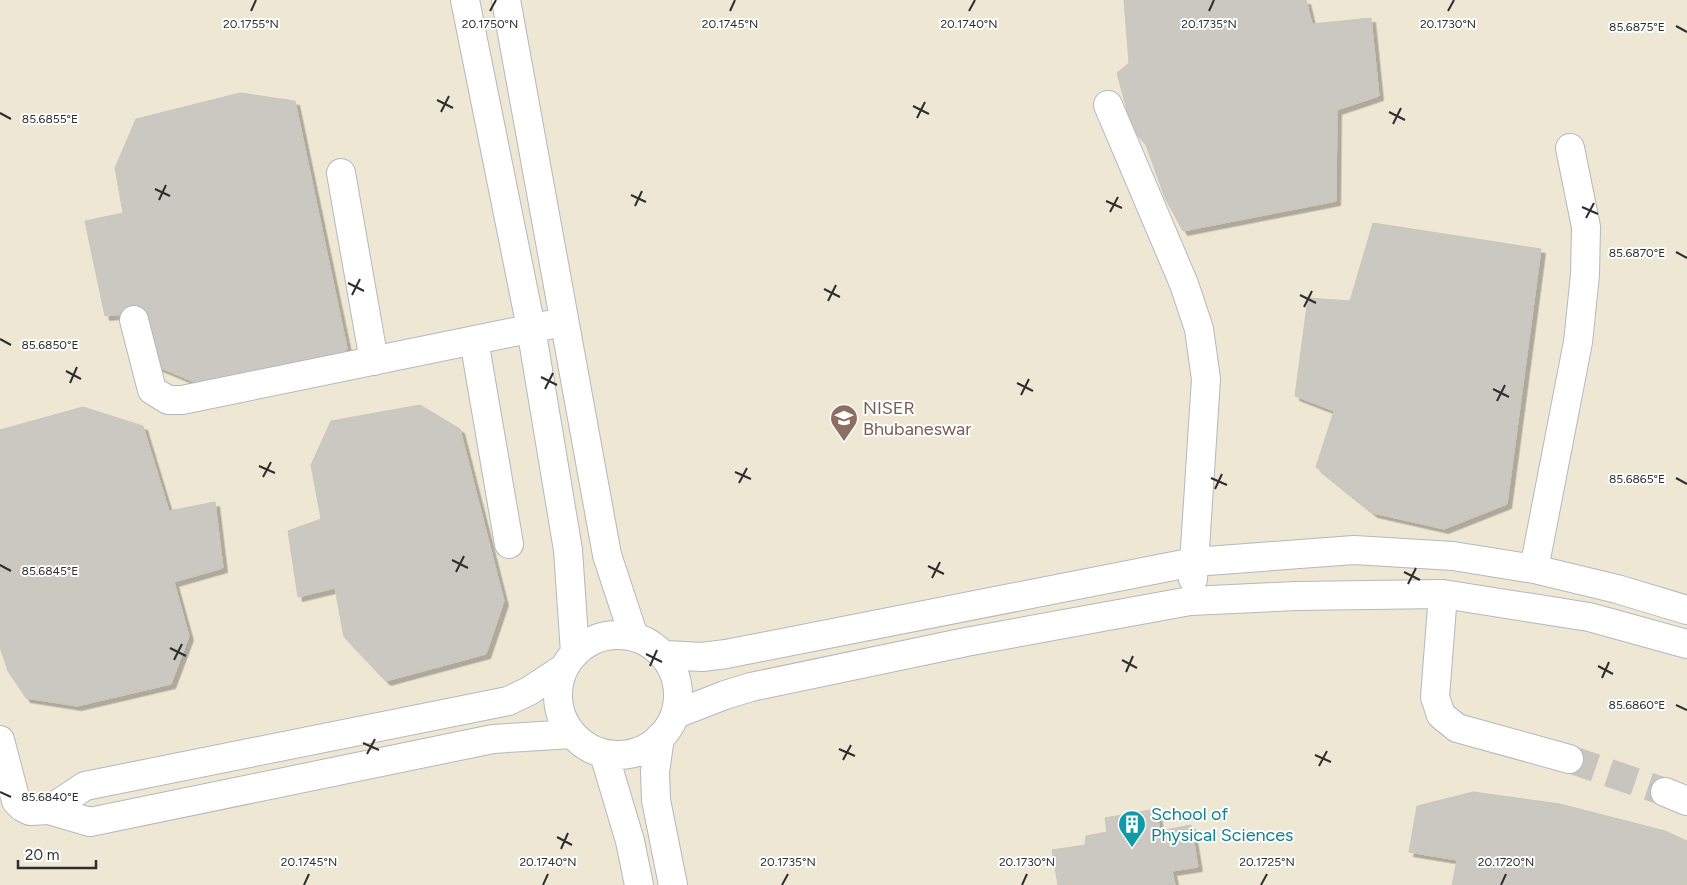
<svg xmlns="http://www.w3.org/2000/svg" width="1687" height="885" font-family="Figtree,sans-serif">
<style>
.education{fill:#eee7d3}
.building{fill:#cac8c0;stroke:#cac6bb;filter:url(#shadow)}
.lines{fill:none;stroke-linecap:round;stroke-linejoin:round}
.minor-tunnel{stroke:#c8c4be;stroke-width:28;stroke-dasharray:28 14;stroke-linecap:butt}
.minor-casing{stroke:#b5b7c0;stroke-width:30}
.minor{stroke:#fff;stroke-width:28}
.ticks{fill:none;stroke:#2e2e2e;stroke-width:2}
.labels{text-anchor:middle;dominant-baseline:central;stroke-width:4;stroke-linejoin:round;paint-order:stroke}
.education-label{font-size:18px;fill:#785e54;stroke:#fff;text-anchor:start}
.culture-label{font-size:18px;fill:#0d838f;stroke:#fff;text-anchor:start}
.ticks-label{font-size:12px;text-anchor:middle;fill:#2e2e2e;stroke:#fff;stroke-width:4;stroke-linejoin:round;paint-order:stroke}
</style>
<defs>
<filter id="shadow"><feDropShadow dx="4.5" dy="4.5" stdDeviation="0" flood-color="#0004"/></filter>
</defs>
<rect width="100%" height="100%" fill="#eeeae2"/>
<!-- education -->
<path class="education" d="M0 0H1687V885H0Z"/>
<!-- building -->
<path class="building" d="M1124 0H1306L1312 24 1371 18 1379 96 1337 110 1336 201 1183 231 1165 198 1146 145 1132 129 1117 73 1129 63Z
M240 93 295 101 347 348 340 361 209 388 156 366 144 312 105 316 85 221 123 213 115 168 136 119Z
M1373 223 1541 249 1507 504 1444 529 1373 513 1316 467 1334 411 1295 396 1308 298 1350 301Z
M420 405 460 429 504 601 486 654 386 681 344 637 335 588 298 597 288 531 321 519 311 465 331 421Z
M83 407 143 426 169 511 215 502 223 568 174 582 189 636 171 684 77 706 26 698 8 671 0 647V430Z
M1473 792 1560 804 1665 831 1687 841V885H1452L1457 860 1409 852 1417 806Z
M1156 809 1160 831 1191 825 1198 867 1172 871 1175 885H1058L1052 850 1085 845 1086 836 1107 832 1105 818Z"/>
<g class="lines">
<!-- minor-tunnel -->
<path class="minor-tunnel" d="M1569 759 1665 792"/>
<!-- minor casing -->
<g class="minor-casing">
<path id="minor" d="M465 0 531 328 568 550 575 653
M506 0 607 555 634 637
M1108 105 1184 284 1199 329 1206 379 1193 579
M341 173 374 361
M134 320 152 390 168 400H182L548 325
M474 340 509 544
M1534 569 1578 342 1585 275 1586 227 1570 148
M1443 594 1435 697 1441 715 1457 728 1569 759
M558 695a60 60 0 1 1 120 0a60 60 0 1 1-120 0Z
M666 655 702 657 726 654 1194 562 1354 550 1453 556 1534 569 1617 589 1687 610
M676 714 725 695 751 687 966 642 1190 601 1296 596 1443 594 1589 617 1687 644
M660 737 655 772 656 800 673 885
M0 740 16 801 22 807 30 811 49 810 90 822 493 739 572 734
M604 754 630 841 639 885
M1665 792 1687 801
M49 810 85 786 508 701 529 691 564 668"/>
</g>
<!-- minor -->
<use href="#minor" class="minor"/>
</g>
<!-- ticks -->
<path class="ticks" d="M251 11 256 0M490 11 496 0M730 11 735 0M969 11 975 0M1209 11 1214 0M1448 11 1454 0M1676 26 1687 32M437 100 453 108M913 106 929 114M441 112 449 96M1389 112 1405 120M0 113 11 119M917 118 925 102M1393 124 1401 108M155 189 170 196M631 195 646 202M159 200 166 185M1106 201 1122 208M635 206 642 191M1582 207 1598 214M1110 212 1118 197M1586 218 1594 203M1676 252 1687 258M348 283 364 291M824 289 840 297M352 295 360 279M1300 295 1316 303M828 301 836 285M1304 307 1312 291M0 339 11 345M66 371 81 379M541 377 557 385M70 383 77 367M1017 383 1033 391M545 389 553 373M1493 389 1509 397M1021 395 1029 379M1497 401 1505 385M259 466 275 473M735 472 751 479M263 477 271 462M1211 478 1227 485M1676 478 1687 484M739 483 747 468M1215 489 1222 474M452 560 468 568M0 565 11 571M928 566 944 574M456 572 464 556M1404 572 1420 580M932 578 940 562M1408 584 1416 568M170 648 186 656M646 654 662 662M174 660 182 644M1122 660 1137 668M650 666 657 650M1598 666 1613 674M1126 672 1133 656M1602 678 1609 662M1676 705 1687 710M363 743 379 750M839 749 855 756M367 754 375 739M1315 755 1331 762M843 760 851 745M1319 766 1327 751M0 792 11 797M557 837 572 845M561 849 568 833M304 885 309 874M543 885 548 874M782 885 788 874M1022 885 1027 874M1261 885 1267 874M1501 885 1506 874"/>
<!-- icons -->
<defs>
<g id="university-pin" transform="scale(1.4375)"><path d="M0 17L-7.5 6A9.5 9.5 0 1 1 7.5 6Z" fill="#8d6e63" stroke="#fff"/><path d="M0-5L7-2L0 1L-7-2ZM-4 1L0 2.5L4 1V4Q0 6-4 4Z" fill="#fff"/></g>
<g id="building-pin" transform="scale(1.4375)"><path d="M0 17L-7.5 6A9.5 9.5 0 1 1 7.5 6Z" fill="#0f9aa8" stroke="#fff"/><path d="M-4-6H4V6H1V3H-1V6H-4ZM-2.5-4.3h1.7v1.8h-1.7ZM.8-4.3h1.7v1.8H.8ZM-2.5-1h1.7V.8h-1.7ZM.8-1h1.7V.8H.8Z" fill="#fff"/></g>
</defs>
<g fill-rule="evenodd">
<use href="#university-pin" x="844" y="418"/>
<use href="#building-pin" x="1132" y="824"/>
</g>
<g class="labels">
<!-- education labels -->
<g class="education-label">
<text x="863" y="408">NISER<tspan x="863" dy="21">Bhubaneswar</tspan></text>
</g>
<!-- culture labels -->
<g class="culture-label">
<text x="1151" y="814">School of<tspan x="1151" dy="21">Physical Sciences</tspan></text>
</g>
</g>
<g class="ticks-label">
<text x="490" y="28">20.1750°N</text>
<text x="730" y="28">20.1745°N</text>
<text x="969" y="28">20.1740°N</text>
<text x="1209" y="28">20.1735°N</text>
<text x="1448" y="28">20.1730°N</text>
<text x="251" y="28">20.1755°N</text>
<text x="1637" y="31">85.6875°E</text>
<text x="50" y="123">85.6855°E</text>
<text x="1637" y="257">85.6870°E</text>
<text x="50" y="349">85.6850°E</text>
<text x="1637" y="483">85.6865°E</text>
<text x="50" y="575">85.6845°E</text>
<text x="1637" y="709">85.6860°E</text>
<text x="50" y="801">85.6840°E</text>
<text x="309" y="866">20.1745°N</text>
<text x="548" y="866">20.1740°N</text>
<text x="788" y="866">20.1735°N</text>
<text x="1027" y="866">20.1730°N</text>
<text x="1267" y="866">20.1725°N</text>
<text x="1506" y="866">20.1720°N</text>
</g>
<!-- scale -->
<path d="M18 860v8h78v-8" fill="none" stroke="#2e2e2e" stroke-width="2.5"/>
<text x="25" y="860" font-size="15" fill="#2e2e2e" stroke="#ffffff" stroke-width="4" paint-order="stroke">20 m</text>
</svg>
